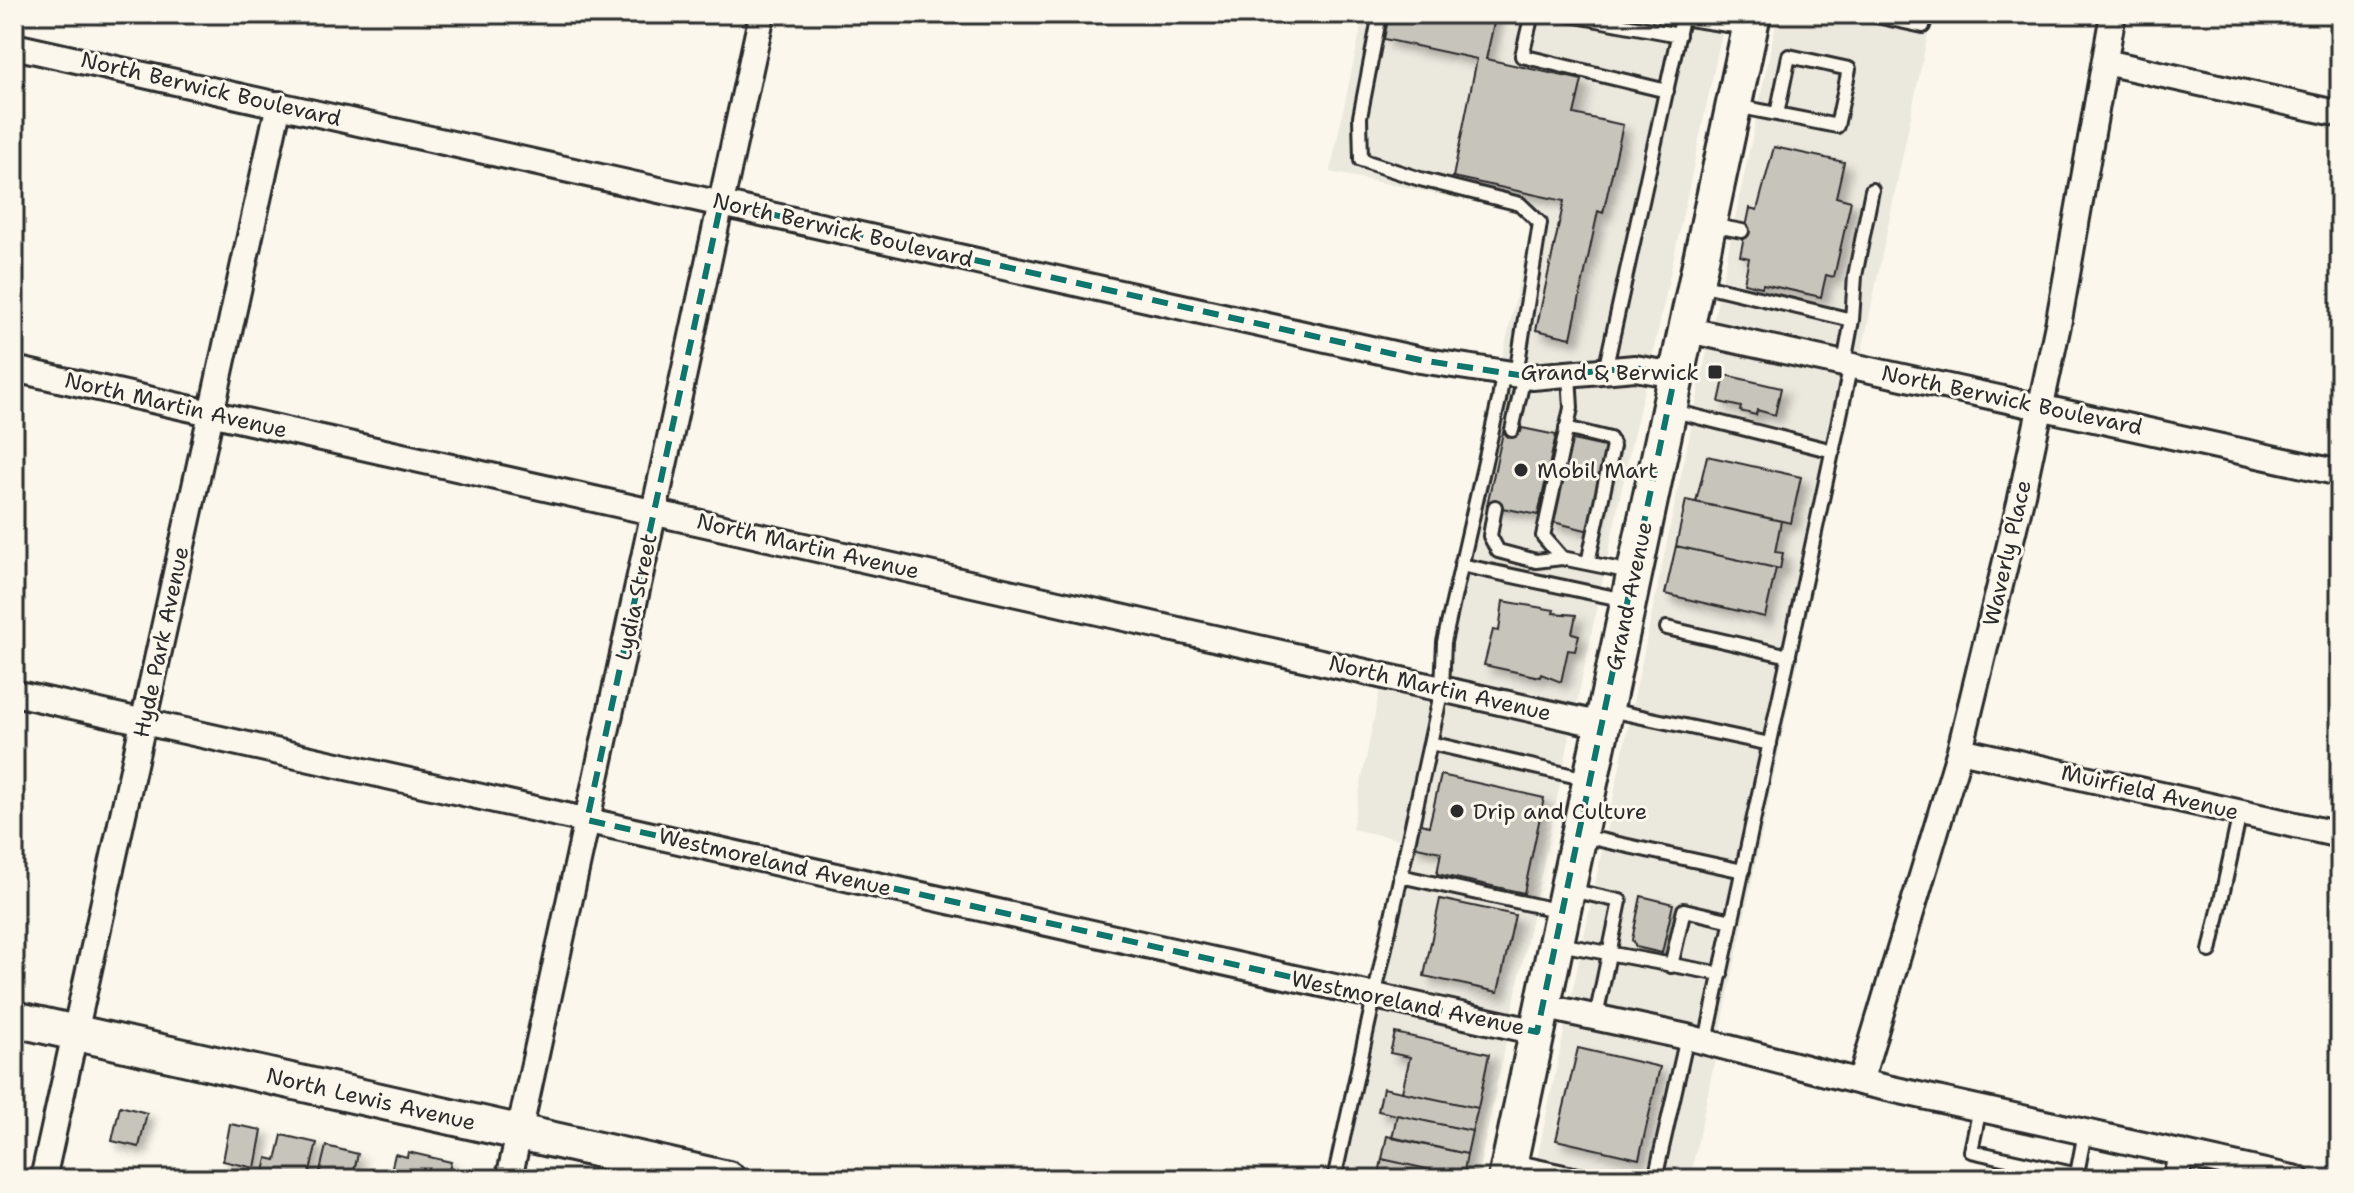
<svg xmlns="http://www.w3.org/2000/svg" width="2354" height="1193" font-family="'Shantell Sans',sans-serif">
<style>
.built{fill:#ebe8de}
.building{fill:#c7c4bc;stroke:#2b2b2b;stroke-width:2;filter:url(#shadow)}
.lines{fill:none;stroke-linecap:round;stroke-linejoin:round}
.service-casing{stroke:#2b2b2b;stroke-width:18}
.minor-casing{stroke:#2b2b2b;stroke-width:30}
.secondary-casing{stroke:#2b2b2b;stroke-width:40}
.service{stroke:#fbf7ec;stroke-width:12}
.minor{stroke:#fbf7ec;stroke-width:24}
.secondary{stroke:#fbf7ec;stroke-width:34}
.marked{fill:none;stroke:#0f766e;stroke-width:6;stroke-dasharray:16 10;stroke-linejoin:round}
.poi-dot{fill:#2b2b2b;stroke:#fbf7ec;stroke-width:3}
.labels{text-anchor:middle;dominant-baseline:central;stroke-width:6;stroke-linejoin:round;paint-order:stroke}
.street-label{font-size:22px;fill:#2b2b2b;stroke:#fbf7ec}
.poi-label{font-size:22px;fill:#2b2b2b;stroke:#fbf7ec;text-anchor:start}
</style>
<defs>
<filter id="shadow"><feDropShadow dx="7" dy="7" stdDeviation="4" flood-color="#0004"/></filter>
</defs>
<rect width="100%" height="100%" fill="#fbf7ec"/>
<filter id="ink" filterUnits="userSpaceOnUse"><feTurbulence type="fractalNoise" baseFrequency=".0125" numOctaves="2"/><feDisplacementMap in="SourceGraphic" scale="16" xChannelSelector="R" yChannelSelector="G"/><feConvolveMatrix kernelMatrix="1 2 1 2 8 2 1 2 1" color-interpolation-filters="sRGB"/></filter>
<g filter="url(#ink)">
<!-- built -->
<path class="built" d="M1364 14H1726L1658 331 1631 445 1477 1179H1326L1403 840 1352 829 1380 688 1427 700 1534 214 1330 172Z
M1778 14H1932L1690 1179H1533Z"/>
<!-- building -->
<path class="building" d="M1389 14H1496L1486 59 1582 80 1574 114 1623 125 1603 213 1598 211 1571 338 1536 330 1564 201 1453 177 1477 59 1384 39Z
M1774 147 1844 162 1836 197 1851 201 1834 277 1826 275 1821 297 1763 284 1762 287 1744 283 1749 258 1740 256 1750 208 1757 210Z
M1725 375 1781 388 1775 415 1757 410 1756 415 1740 411 1741 407 1719 402Z
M1504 428 1521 432 1522 428 1556 435 1538 515 1487 505Z
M1568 439 1609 448 1590 531 1549 521Z
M1707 456 1801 477 1791 523 1696 502Z
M1686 500 1781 521 1775 552 1783 553 1780 569 1676 546Z
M1676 546 1776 568 1765 617 1665 594Z
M1503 601 1554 610 1553 613 1576 615 1572 633 1579 635 1575 651 1568 650 1561 682 1541 674 1540 677 1484 665 1493 630 1499 631Z
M1441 775 1544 798 1524 893 1437 874 1441 852 1412 846 1417 823 1429 826Z
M1641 896 1673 904 1662 953 1636 947 1632 940Z
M1440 899 1515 915 1498 992 1424 976Z
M1395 1033 1489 1054 1478 1108 1402 1092 1410 1057 1390 1053Z
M1578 1048 1660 1067 1639 1159 1556 1140Z
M1383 1088 1478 1108 1472 1131 1378 1111Z
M120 1106 147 1113 139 1147 112 1141Z
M1397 1115 1472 1131 1467 1154 1392 1138Z
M230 1124 262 1130 255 1168 223 1161Z
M282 1135 317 1143 308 1179H276L263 1176 267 1158 276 1160Z
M1387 1136 1467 1154 1463 1177 1382 1159Z
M326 1146 358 1154 352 1179H318Z
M408 1152 451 1162 447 1179H407L390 1175 395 1154 407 1157Z
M1382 1159 1463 1177 1462 1179H1378Z"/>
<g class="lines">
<!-- service casing -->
<g class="service-casing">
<path id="service" d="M1380 14 1360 117 1361 160 1420 179 1520 204 1540 223 1516 375
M1532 14 1522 56 1667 91
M1565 14 1679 35
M1867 14 1923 26 1926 14
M1682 18 1747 28
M1736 106 1837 126 1849 69 1789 56 1777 114
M1710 225 1742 231
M1700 284 1852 320
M1844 363 1852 320 1855 276 1872 190
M1605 371 1683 14
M1670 410 1833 451
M1566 428 1610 439 1613 446 1588 563
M1512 430 1524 376
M1495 507 1490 536 1498 551 1536 561 1562 558 1631 572
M1562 558 1543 536 1571 408 1569 375
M1461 565 1625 600
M1667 628 1789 656
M1609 710 1770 744
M1430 743 1587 779
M1582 836 1743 871
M1400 876 1561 911
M1570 890 1620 901 1596 1017
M1559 944 1721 974
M2210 951 2240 813
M1671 966 1684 910 1732 921
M1706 1041 1851 364
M1980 1108 1971 1151 2096 1179
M1513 1161 1597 1179
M2077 1174 2085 1132
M1334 1179 1442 689 1444 642 1499 400 1503 373
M1655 1179 1687 1037"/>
</g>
<!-- minor casing -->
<g class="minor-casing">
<path id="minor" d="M14 46 1420 360 1532 377 1635 368 1675 375
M2105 62 2340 114
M1684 329 2340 473
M14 369 1602 725
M14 693 1537 1032
M1960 750 2340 835
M1542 1006 1687 1037 1860 1082 2297 1179
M1860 1082 1960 750 2020 503 2059 320 2113 14
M43 1179 279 104
M509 1179 762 14
M2176 1179 2181 1153"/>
</g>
<!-- secondary casing -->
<g class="secondary-casing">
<path id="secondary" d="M14 1019 728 1179
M1506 1179 1753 14"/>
</g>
<!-- service -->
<use href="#service" class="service"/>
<!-- minor -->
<use href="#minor" class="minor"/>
<!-- secondary -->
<use href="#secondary" class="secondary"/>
</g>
</g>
<!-- marked area -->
<path class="marked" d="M721 203 1420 360 1532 377 1635 368 1675 375 1537 1032 587 820Z"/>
<!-- markers -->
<g class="poi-dot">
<rect x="1707" y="364" width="16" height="16" rx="4"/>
<circle cx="1521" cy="470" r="8"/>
<circle cx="1457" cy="811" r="8"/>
</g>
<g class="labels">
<!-- street labels -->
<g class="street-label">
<text transform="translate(211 89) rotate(13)">North Berwick Boulevard</text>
<text transform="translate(843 230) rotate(13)">North Berwick Boulevard</text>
<text transform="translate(2012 400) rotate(12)">North Berwick Boulevard</text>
<text transform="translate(176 405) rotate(13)">North Martin Avenue</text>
<text transform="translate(808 546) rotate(13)">North Martin Avenue</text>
<text transform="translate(2007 553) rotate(-77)">Waverly Place</text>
<text transform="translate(1629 596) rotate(-78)">Grand Avenue</text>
<text transform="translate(636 597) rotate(-78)">Lydia Street</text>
<text transform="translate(161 642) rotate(-78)">Hyde Park Avenue</text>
<text transform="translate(1440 688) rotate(13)">North Martin Avenue</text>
<text transform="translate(2150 792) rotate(13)">Muirfield Avenue</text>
<text transform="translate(775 862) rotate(13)">Westmoreland Avenue</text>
<text transform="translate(1408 1003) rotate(12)">Westmoreland Avenue</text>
<text transform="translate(371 1099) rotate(13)">North Lewis Avenue</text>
</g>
<!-- poi labels -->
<g class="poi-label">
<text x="1699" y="372" text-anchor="end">Grand &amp; Berwick</text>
<text x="1537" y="470">Mobil Mart</text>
<text x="1473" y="811">Drip and Culture</text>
</g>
</g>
<!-- margin -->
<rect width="2354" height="1193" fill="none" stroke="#fbf7ec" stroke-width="48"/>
<rect x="24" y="24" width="2306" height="1145" fill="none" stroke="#2b2b2b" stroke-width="3" filter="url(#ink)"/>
</svg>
